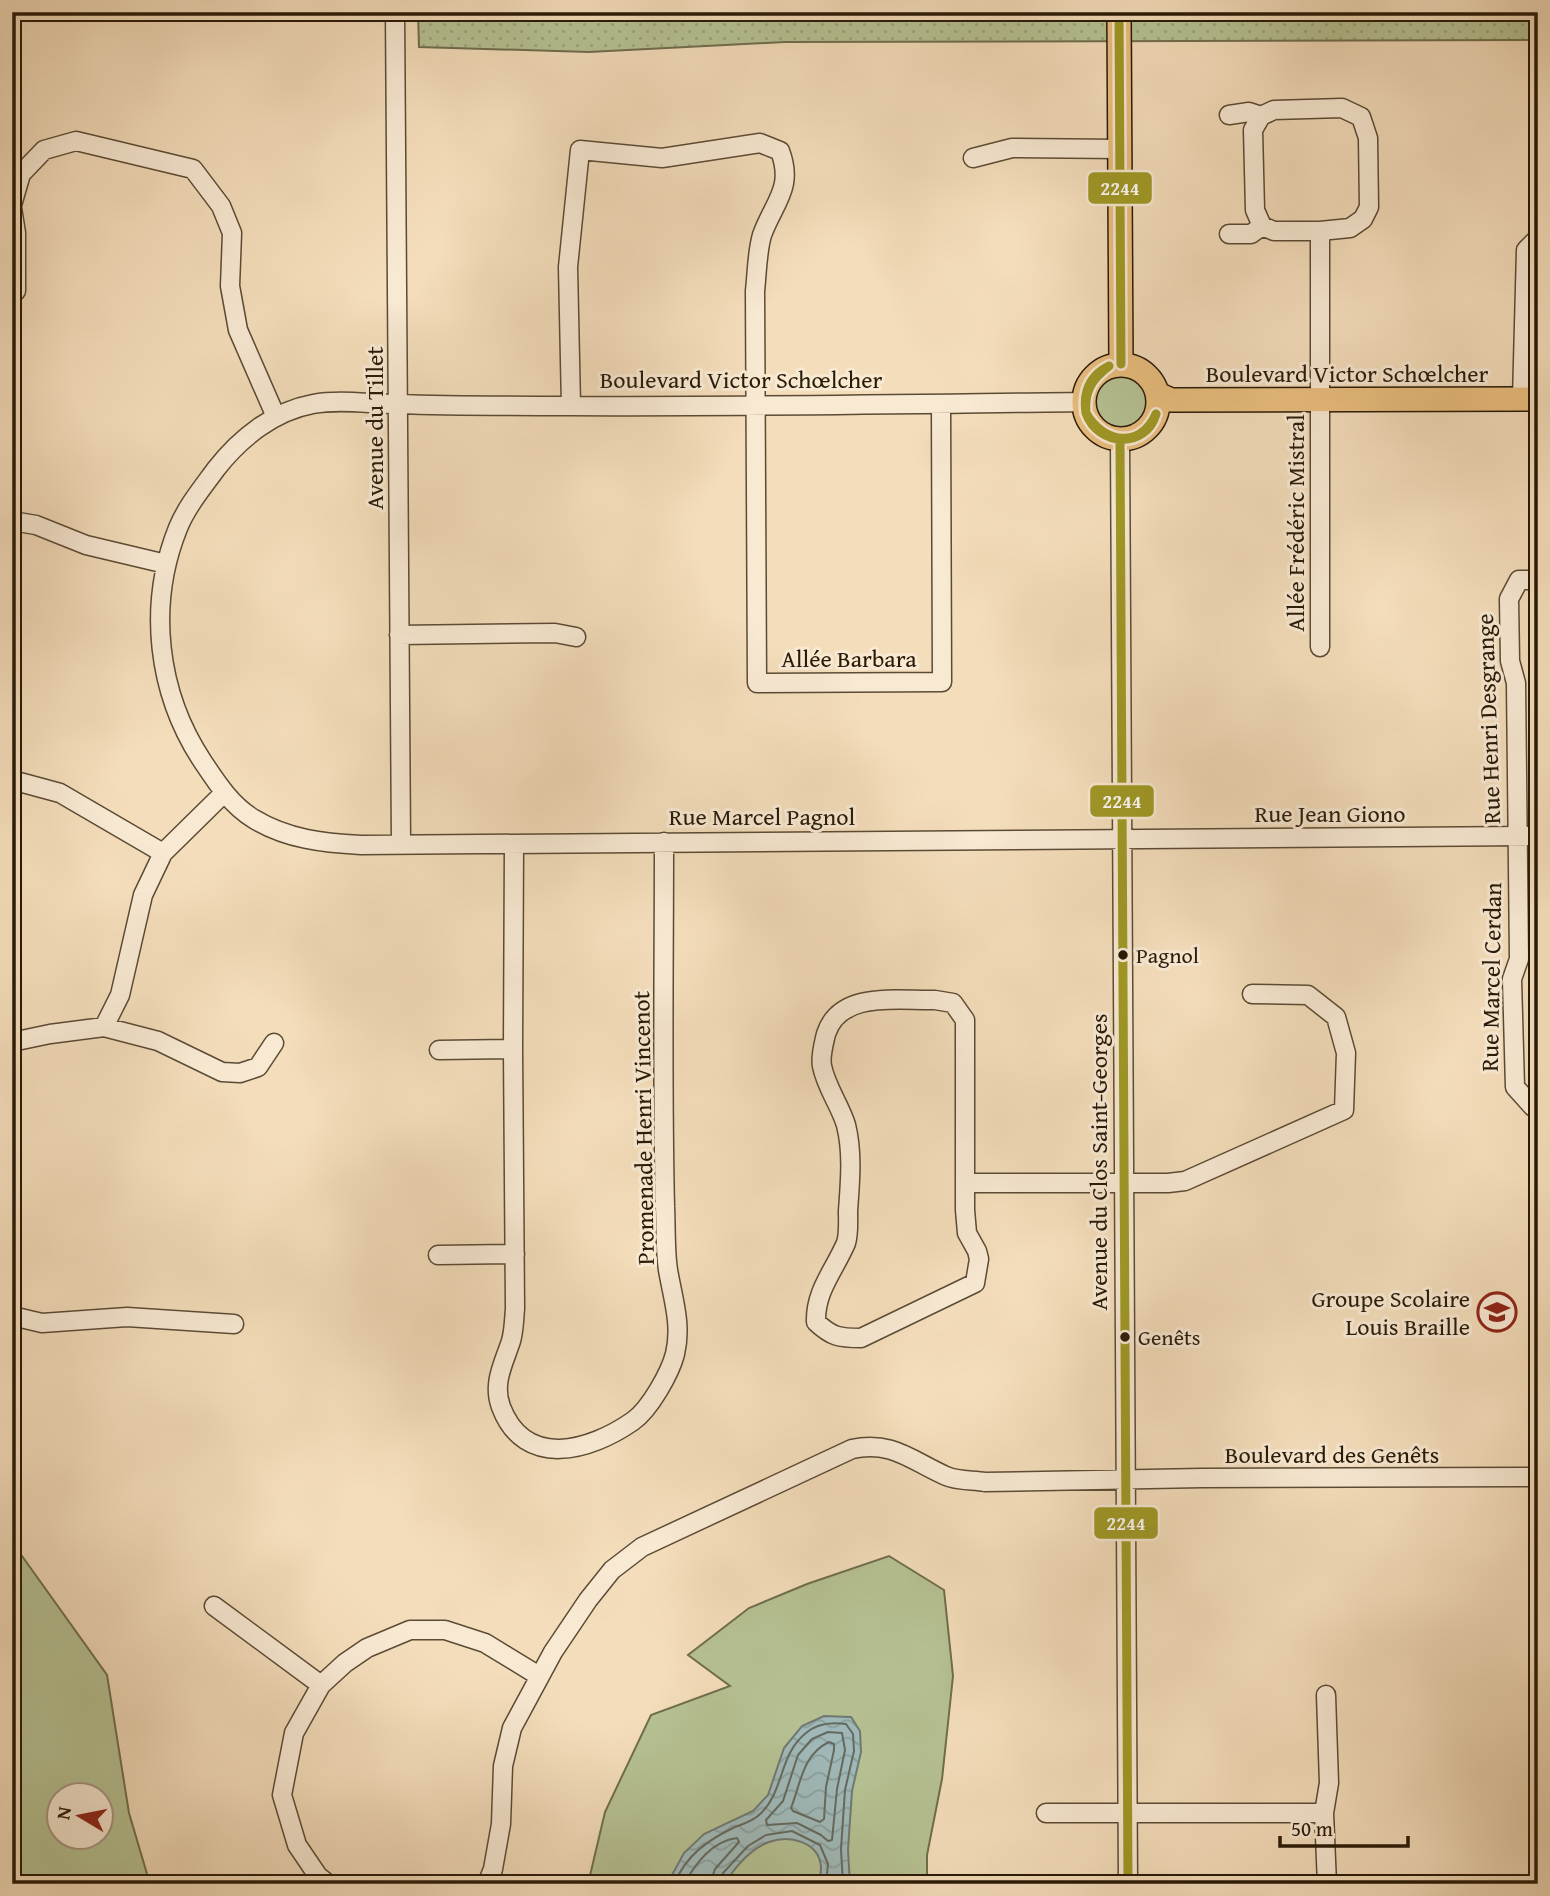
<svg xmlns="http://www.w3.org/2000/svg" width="1550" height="1896" font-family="'Gentium Book Plus',serif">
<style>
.grass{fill:#b6c294;stroke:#6f6e4e;stroke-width:2;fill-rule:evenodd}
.park{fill:url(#park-dots);stroke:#6f6e4e;stroke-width:2}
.water{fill:url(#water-waves);stroke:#707a72;stroke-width:2}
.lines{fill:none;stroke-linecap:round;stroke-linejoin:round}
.shore{stroke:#646a60;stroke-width:2}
.minor-casing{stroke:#5b4b34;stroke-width:21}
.major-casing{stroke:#281a07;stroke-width:26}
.minor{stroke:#f8e9d3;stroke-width:18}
.major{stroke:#eabe7e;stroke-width:23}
.bus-1-casing{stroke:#f8e9d3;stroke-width:14}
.bus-1{stroke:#9f9825;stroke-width:9}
.bus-dot{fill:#281a07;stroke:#f8e9d3;stroke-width:2.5}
.labels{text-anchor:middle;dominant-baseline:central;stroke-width:6;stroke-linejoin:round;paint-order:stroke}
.bus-label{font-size:22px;fill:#281a07;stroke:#f8e9d3;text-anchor:start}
.street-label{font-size:24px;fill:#281a07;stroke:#f8e9d3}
.poi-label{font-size:24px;fill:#281a07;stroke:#f8e9d3;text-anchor:end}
.line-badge{stroke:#f8e9d3;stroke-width:2.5}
.badge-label{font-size:19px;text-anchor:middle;font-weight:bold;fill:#fff}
</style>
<defs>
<pattern id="park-dots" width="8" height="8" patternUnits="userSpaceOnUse" patternTransform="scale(1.75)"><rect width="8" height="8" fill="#b6c294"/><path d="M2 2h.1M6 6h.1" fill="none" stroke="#9ca67e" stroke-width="1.8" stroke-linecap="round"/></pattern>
<pattern id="water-waves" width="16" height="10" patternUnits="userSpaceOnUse" patternTransform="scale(1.75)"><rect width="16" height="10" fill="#a0baba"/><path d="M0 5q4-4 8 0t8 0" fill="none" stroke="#8a9f9e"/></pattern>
</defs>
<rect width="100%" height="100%" fill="#f4ddbb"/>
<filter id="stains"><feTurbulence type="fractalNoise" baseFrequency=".00286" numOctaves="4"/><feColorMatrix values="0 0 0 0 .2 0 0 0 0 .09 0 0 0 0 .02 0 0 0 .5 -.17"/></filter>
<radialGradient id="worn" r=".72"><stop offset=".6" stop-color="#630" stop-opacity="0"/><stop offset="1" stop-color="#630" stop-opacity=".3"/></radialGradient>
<!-- grass -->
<path class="grass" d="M1093 401a28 28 0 1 1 56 0a28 28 0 1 1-56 0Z
M12 1542 107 1675 129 1813 150 1884H12ZM60 1794H102V1836H60Z
M889 1556 944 1590 953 1676 942 1779 927 1855V1884H588L605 1812 651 1715 730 1686 688 1655 749 1608 807 1584Z"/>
<!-- park -->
<path class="park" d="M418 12H1538V40L784 42 589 52 419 47Z"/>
<!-- water -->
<path class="water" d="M824 1716 851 1717 860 1731 861 1752 852 1791 848 1850 850 1884H819C820 1879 821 1872 821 1867 819 1841 789 1835 769 1842 751 1848 734 1868 725 1884H667L684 1853 704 1834 753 1811 768 1795 784 1748 802 1726Z"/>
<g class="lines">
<!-- shore -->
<path class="shore" d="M828 1732 842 1733 845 1750 837 1789 832 1840 828 1841 821 1835 797 1823 767 1825 766 1820 783 1801 798 1755 812 1739Z
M829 1742 834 1744V1750L826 1787 824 1819 820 1822 793 1811 791 1808C801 1783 802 1755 829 1742Z
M674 1884C687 1854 708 1840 735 1827 743 1824 753 1821 759 1815 785 1792 778 1755 806 1733 817 1723 832 1722 846 1724L853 1734 854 1751 845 1790 841 1849 843 1884
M684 1884C696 1863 712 1841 737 1838L739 1842 715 1869 710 1884
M719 1884 723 1873 748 1846 766 1835 792 1831 820 1845 828 1864 826 1884"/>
<!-- minor casing -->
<g class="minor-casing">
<path id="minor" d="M395 12 401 843
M1261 116 1253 130 1255 210 1262 226
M973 158 1012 148 1120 149
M12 205 21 174 44 150 76 141 193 169 221 206 232 233 230 286 238 330 276 417
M12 208 16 233V291
M1229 234H1251L1262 226 1274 231H1320L1350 228 1363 219 1369 207 1368 138 1361 117 1342 108 1274 110 1261 116 1249 112 1229 115
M1522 399 1526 250 1538 238
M1084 402C913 404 743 407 572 406 514 406 455 406 397 404 370 404 340 399 313 404 274 411 240 438 216 469 203 487 187 506 178 528 147 605 157 693 203 762 217 783 231 805 254 819 287 839 323 843 361 845L1538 836
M571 406 568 267 580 150 662 158 760 143 780 151C794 188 774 202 762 235 757 252 757 273 755 291L757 683 942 682 941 404
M1120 440 1128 1884
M12 521 36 525 86 545 166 564
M1538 580H1519L1509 599 1510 661 1516 683 1519 959 1512 979 1515 1087 1533 1107H1538
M399 635 555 633 576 637
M1320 647V231
M12 780 60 793 163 853
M514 844 513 1049 515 1309C514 1319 514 1331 511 1341 504 1363 492 1383 501 1407 525 1470 590 1451 633 1421 650 1409 670 1373 675 1354 682 1325 673 1299 668 1270 665 1250 666 1228 665 1207 662 1085 664 963 664 842
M935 1000 953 1003 965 1020V1210L967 1233 977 1251 979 1259 975 1283 861 1338C839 1338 832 1337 816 1322 815 1291 834 1271 846 1243 849 1234 848 1221 848 1211 850 1183 853 1153 846 1125 840 1105 826 1087 822 1066 820 1056 824 1043 826 1034 840 990 898 1001 935 1000Z
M104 1027 158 1041 222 1072 240 1073 258 1067 274 1043
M12 1042 50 1034 104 1027 120 995 143 895 163 853 224 793
M439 1050 513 1049
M966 1183H1168L1185 1181 1344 1110 1346 1053 1336 1017 1308 995 1252 994
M438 1255 515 1254
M12 1316 42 1323 127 1317 234 1324
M214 1606 321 1685
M1326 1695 1329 1783 1324 1813 1327 1884
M1046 1813H1324
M328 1884 318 1876 297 1845 282 1795 294 1733 321 1685 345 1663 367 1648 410 1630H445L485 1643 539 1676
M487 1884 493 1869 501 1824 503 1766 512 1728 553 1652 588 1600 612 1570 642 1547 852 1449C891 1440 912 1461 946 1476 957 1481 973 1480 985 1482L1202 1478 1538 1477"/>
</g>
<!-- major casing -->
<g class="major-casing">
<path id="major" d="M1119 12 1121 364
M1084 402a37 37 0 1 1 74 0a37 37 0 1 1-74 0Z
M1158 394 1171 400 1538 399"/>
</g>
<!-- minor -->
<use href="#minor" class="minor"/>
<!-- major -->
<use href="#major" class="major"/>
<!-- bus-1 casing -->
<g class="bus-1-casing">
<path id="bus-1" d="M1119 12 1121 364
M1086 413C1103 443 1140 450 1156 414
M1086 413C1098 447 1146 449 1156 414
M1086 413C1083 392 1089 376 1109 366
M1086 413C1084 391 1092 379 1109 366
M1120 440 1128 1884"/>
</g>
<!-- bus-1 -->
<use href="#bus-1" class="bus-1"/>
</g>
<!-- icons -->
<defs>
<g id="school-ring" transform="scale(2.0125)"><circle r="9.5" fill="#f8e9d3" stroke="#8f2418" stroke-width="1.5"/><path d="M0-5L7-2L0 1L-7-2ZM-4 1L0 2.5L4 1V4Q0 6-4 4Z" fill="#8f2418"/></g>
</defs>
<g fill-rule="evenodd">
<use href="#school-ring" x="1497" y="1312"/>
</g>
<!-- markers -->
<g class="bus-dot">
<circle cx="1123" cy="955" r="6"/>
<circle cx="1125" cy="1337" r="6"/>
</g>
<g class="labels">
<!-- bus labels -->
<g class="bus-label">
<text x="1136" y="955">Pagnol</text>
<text x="1138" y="1337">Genêts</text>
</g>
<!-- street labels -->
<g class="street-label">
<text x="1347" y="373">Boulevard Victor Schœlcher</text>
<text x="741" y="379">Boulevard Victor Schœlcher</text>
<text transform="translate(374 428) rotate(-90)">Avenue du Tillet</text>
<text transform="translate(1295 523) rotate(-90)">Allée Frédéric Mistral</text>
<text x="849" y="658">Allée Barbara</text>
<text transform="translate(1488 719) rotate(-92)">Rue Henri Desgrange</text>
<text x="1330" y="813">Rue Jean Giono</text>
<text x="762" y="816">Rue Marcel Pagnol</text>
<text transform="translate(1491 977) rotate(-89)">Rue Marcel Cerdan</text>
<text transform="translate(643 1128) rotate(-91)">Promenade Henri Vincenot</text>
<text transform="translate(1098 1162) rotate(-90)">Avenue du Clos Saint-Georges</text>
<text x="1332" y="1454">Boulevard des Genêts</text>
</g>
<!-- poi labels -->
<g class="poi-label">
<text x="1470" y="1298">Groupe Scolaire<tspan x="1470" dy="28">Louis Braille</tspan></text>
</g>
</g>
<g class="line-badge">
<rect x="1087" y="171" width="66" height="34" rx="7" fill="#9f9825"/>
<rect x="1089" y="784" width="66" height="34" rx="7" fill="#9f9825"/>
<rect x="1093" y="1506" width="66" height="34" rx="7" fill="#9f9825"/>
</g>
<g class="badge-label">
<text x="1120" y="195">2244</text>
<text x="1122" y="808">2244</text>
<text x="1126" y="1530">2244</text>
</g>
<!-- margin -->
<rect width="1550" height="1896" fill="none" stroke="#f4ddbb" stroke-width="42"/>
<rect x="14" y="14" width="1522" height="1868" fill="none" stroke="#281a07" stroke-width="3.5"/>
<rect x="21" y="21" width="1508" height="1854" fill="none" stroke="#281a07" stroke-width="2"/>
<!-- north arrow -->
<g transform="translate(80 1816) rotate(280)"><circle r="33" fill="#f8e9d3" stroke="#a59681" stroke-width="2"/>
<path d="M0-5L12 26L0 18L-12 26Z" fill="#8f2418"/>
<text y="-10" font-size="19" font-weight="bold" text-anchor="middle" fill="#281a07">N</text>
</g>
<!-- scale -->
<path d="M1280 1836v10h128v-10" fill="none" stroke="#281a07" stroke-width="3.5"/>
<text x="1291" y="1836" font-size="21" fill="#281a07" stroke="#f8e9d3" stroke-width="5" paint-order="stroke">50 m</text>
<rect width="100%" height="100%" filter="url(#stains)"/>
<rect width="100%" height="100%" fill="url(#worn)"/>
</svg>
